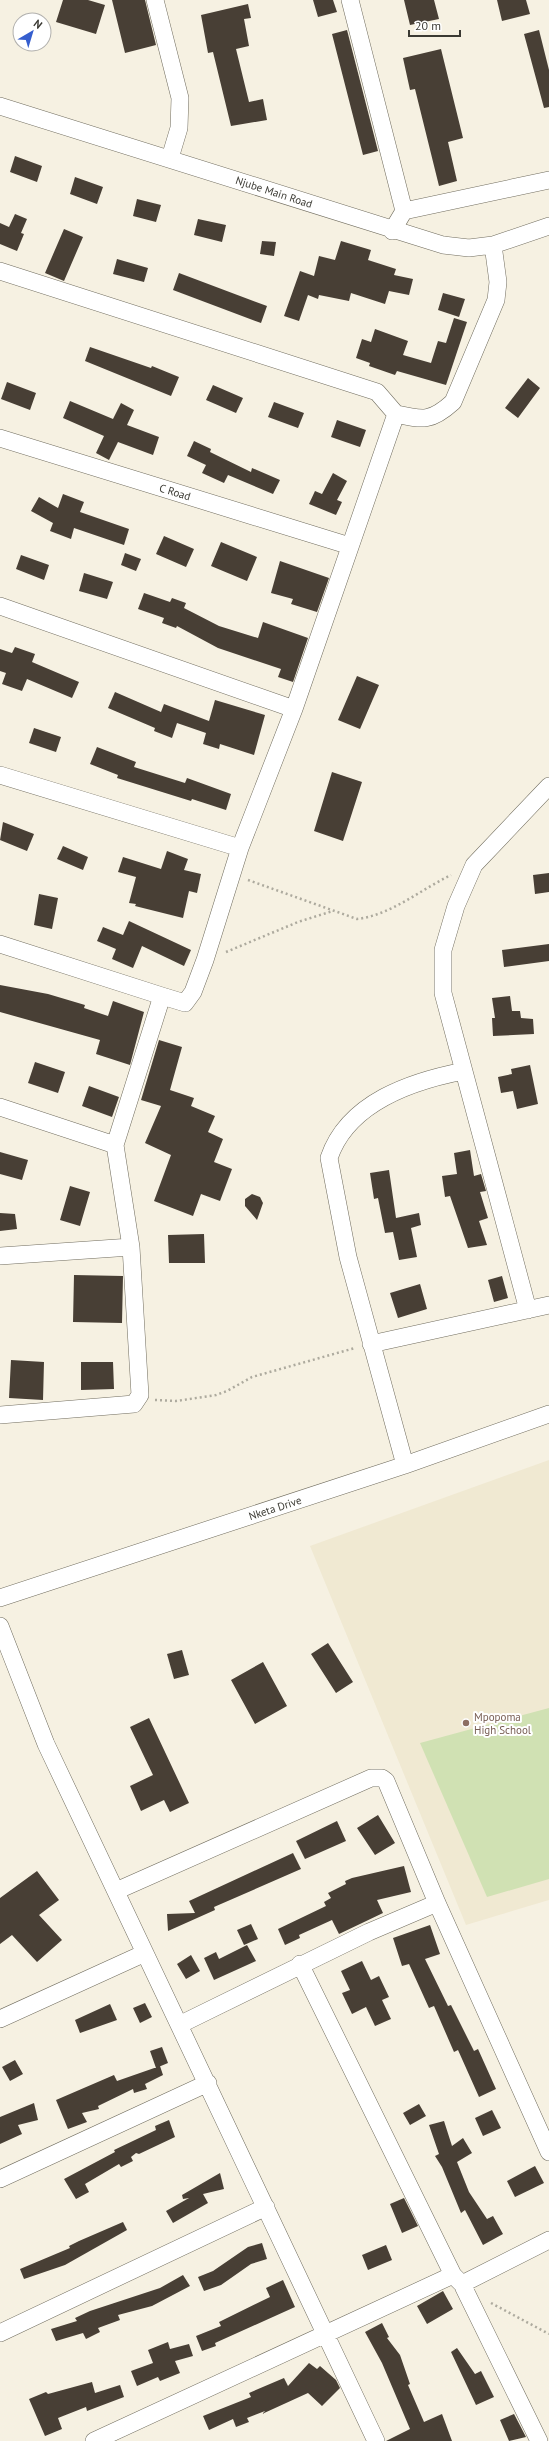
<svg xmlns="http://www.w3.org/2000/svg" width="549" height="2441" font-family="'PT Sans',sans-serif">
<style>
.built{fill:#f0e9d2}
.green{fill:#d0e1b3}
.building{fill:#483f35}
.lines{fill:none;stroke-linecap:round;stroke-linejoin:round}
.minor-casing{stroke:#716d5f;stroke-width:18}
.path{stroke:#adaa9e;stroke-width:2.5;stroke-dasharray:2 3;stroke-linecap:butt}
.minor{stroke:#fff;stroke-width:17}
.education-dot{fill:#8d6e63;stroke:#fff;stroke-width:1.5}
.labels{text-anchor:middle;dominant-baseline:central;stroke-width:4;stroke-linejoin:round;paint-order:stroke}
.street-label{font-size:11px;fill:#3b3a33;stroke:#fff}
.education-label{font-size:11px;fill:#785e54;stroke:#fff;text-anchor:start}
</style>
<rect width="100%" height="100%" fill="#f6f1e2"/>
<!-- built -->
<path class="built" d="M549 1460V1900L466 1925 310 1546Z"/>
<!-- green -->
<path class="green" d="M549 1708V1879L487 1897 420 1743Z"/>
<!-- building -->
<path class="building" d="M63 0H88L105 5 96 34 56 22Z
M112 0H145L156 45 125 53Z
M313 0H333L337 12 318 17Z
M404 0H434L439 19 410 25Z
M497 0H526L530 14 502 21Z
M248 4 251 18 244 19 249 46 236 49 249 102 263 99 267 120 231 126 213 52 208 53 201 15Z
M347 30 378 151 363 155 332 34Z
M539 30 549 70V107L544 108 524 34Z
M441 49 463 138 448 142 457 181 439 186 415 89 410 90 403 58Z
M15 156 42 166 37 182 10 172Z
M75 177 103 187 97 204 70 194Z
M137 199 161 205 156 222 133 216Z
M15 214 27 219 21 233 24 234 17 251 0 244V223L9 227Z
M198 219 226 225 222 242 194 235Z
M64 229 83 237 64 281 45 273Z
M262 241 276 242 274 256 260 254Z
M341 241 371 250 368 260 396 269 394 275 413 279 409 295 389 291 385 304 351 293 349 301 319 295 318 299 308 295 299 321 284 316 300 271 314 276 319 256 335 260Z
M117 259 148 268 144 282 113 274Z
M179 273 267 306 261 323 173 290Z
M443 293 465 299 459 317 438 310Z
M454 318 467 322 446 385 397 371 395 375 369 366 370 363 356 358 362 339 371 342 375 329 408 341 403 355 431 363 438 341 446 343Z
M90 347 151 368 152 366 179 377 171 396 85 361Z
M528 378 540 388 518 418 505 408Z
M7 382 36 393 30 410 1 399Z
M213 385 243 398 236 413 206 400Z
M70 401 113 419 121 403 134 410 127 425 159 437 153 455 118 442 109 460 96 453 104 436 63 418Z
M274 402 304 413 298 428 268 417Z
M337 420 366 430 360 447 331 437Z
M194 441 211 449 210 452 251 472 252 468 280 480 273 494 228 475 224 483 202 473 206 465 187 456Z
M333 473 347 481 337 500 342 502 336 515 309 504 315 491 322 494Z
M63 494 84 502 80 512 129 529 124 545 74 528 71 539 50 531 53 523 31 511 39 497 58 508Z
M164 536 194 549 186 567 156 554Z
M221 542 257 557 247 581 211 566Z
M125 553 141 559 136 571 121 565Z
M21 555 49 565 44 580 16 569Z
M280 561 329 578 317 612 291 604 293 599 271 593Z
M84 573 113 582 107 599 79 591Z
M144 593 170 602 172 598 186 603 184 608 219 626 258 638 263 622 308 638 293 682 278 677 281 669 218 648 177 626 176 628 162 623 164 618 138 609Z
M15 647 35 654 32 662 79 682 72 698 27 679 22 691 2 684 6 673 0 671V649L12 653Z
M357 676 379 685 360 729 338 720Z
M115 692 161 712 164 704 209 721 215 700 265 715 254 755 220 744 219 749 203 744 206 733 177 723 172 738 154 731 155 728 108 708Z
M34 728 61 737 56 752 29 743Z
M97 747 136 762 134 767 185 783 187 778 231 794 226 810 192 799 191 801 117 778 118 775 90 764Z
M332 772 362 782 343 841 314 831Z
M3 822 34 834 27 851 0 840Z
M63 846 88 857 83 870 57 859Z
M167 851 188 859 184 870 201 874 197 893 189 891 183 918 135 906 136 904 129 903 136 877 118 872 123 857 161 869Z
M549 873V892L535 894 533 875Z
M39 894 58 898 52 929 34 925Z
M129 921 191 950 184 966 142 946 133 968 112 959 116 949 97 941 103 927 123 935Z
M549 944V961L504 967 502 950Z
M0 985 48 994 85 1005 84 1008 108 1016 113 1001 144 1012 130 1065 96 1054 100 1040 0 1012Z
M510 996 512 1011H520L521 1018 533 1019 534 1034 493 1036 492 1018H495L492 998Z
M159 1040 182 1047 170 1090 194 1098 191 1106 215 1116 208 1132 223 1139 214 1162 232 1169 220 1201 201 1194 193 1216 154 1201 171 1155 145 1143 161 1106 141 1100Z
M35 1062 65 1072 58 1093 28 1083Z
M530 1065 538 1104 517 1109 513 1091 501 1093 498 1077 512 1074 511 1069Z
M89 1086 119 1097 112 1117 82 1106Z
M470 1150 474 1176 481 1174 486 1191 480 1192 488 1218 479 1221 487 1245 468 1248 450 1196 445 1197 442 1176 457 1174 454 1153Z
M0 1152 28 1160 22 1180 0 1174Z
M389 1170 396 1218 419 1213 421 1225 411 1228 417 1257 399 1260 393 1232 385 1233 378 1198 374 1199 370 1173Z
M70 1186 90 1192 80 1226 60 1220Z
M252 1194 260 1197 263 1203 257 1220 245 1206V1199Z
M0 1213 15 1214 17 1229 0 1231Z
M204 1234 205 1263H169L168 1235Z
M74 1275 123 1276 122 1323 73 1322Z
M502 1276 508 1298 494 1302 488 1280Z
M420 1284 427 1309 398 1318 390 1293Z
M11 1360 44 1362 43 1400 9 1398Z
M81 1362H113L114 1389 81 1390Z
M328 1643 353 1682 336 1693 311 1654Z
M182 1650 189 1675 174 1679 167 1654Z
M263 1662 287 1706 255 1724 231 1680Z
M149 1718 189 1803 170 1812 164 1800 141 1811 130 1786 153 1775 130 1727Z
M378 1815 395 1843 375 1855 357 1828Z
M337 1821 346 1841 305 1859 296 1841Z
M293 1853 301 1869 214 1907 215 1910 168 1931 167 1914 195 1913 189 1901Z
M404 1866 411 1892 377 1900 383 1913 339 1934 332 1920 299 1935 300 1938 285 1945 278 1929 326 1906 324 1902 331 1898 328 1893 346 1884 345 1881 352 1878Z
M37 1871 59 1900 39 1915 62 1940 37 1962 12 1935 0 1944V1898Z
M251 1924 258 1939 244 1945 237 1930Z
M430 1925 440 1954 425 1959 448 2006 451 2005 474 2051 478 2049 496 2089 479 2097 458 2050 454 2052 434 2006 429 2008 409 1964 402 1966 393 1938Z
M247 1945 256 1961 214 1980 204 1958 216 1952 219 1959Z
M191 1955 200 1971 186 1979 177 1964Z
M362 1961 371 1980 379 1976 389 1997 382 2000 391 2019 375 2026 366 2007 352 2014 342 1993 350 1990 341 1971Z
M145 2003 152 2017 140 2023 133 2008Z
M110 2004 117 2020 80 2033 75 2020Z
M162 2047 168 2063 156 2068 150 2051Z
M15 2060 23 2074 10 2081 2 2067Z
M160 2066 163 2075 145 2084 147 2089 134 2093 133 2089 98 2106 99 2109 82 2113 87 2122 68 2129 56 2100 114 2075 117 2081Z
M34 2103 38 2120 18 2125 22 2134 0 2144V2117Z
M419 2104 426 2116 410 2125 403 2113Z
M492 2110 501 2128 483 2136 475 2118Z
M169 2120 175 2137 139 2154 136 2153 131 2157 133 2161 121 2167 119 2164 85 2184 89 2192 76 2199 64 2179 115 2152 114 2150 156 2130 155 2126Z
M444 2121 452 2146 463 2138 472 2153 457 2162 469 2192 487 2219 493 2216 503 2234 483 2245 465 2210 461 2213 442 2167 435 2156 439 2154 429 2125Z
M535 2166 544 2183 515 2197 507 2181Z
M220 2173 224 2189 203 2194 208 2203 173 2223 166 2211 189 2198 183 2199 182 2195Z
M404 2198 418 2226 402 2233 390 2204Z
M123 2222 127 2230 65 2265 24 2279 20 2269 70 2248 69 2246 79 2241Z
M262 2243 267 2259 251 2264 221 2285 204 2291 198 2277 213 2271 248 2247Z
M386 2245 392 2260 368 2270 362 2255Z
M183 2275 190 2286 152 2306 118 2315 120 2320 98 2328 100 2332 86 2339 83 2333 56 2341 51 2329 77 2321 75 2318 90 2311 160 2288Z
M283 2280 295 2307 215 2343 216 2346 202 2351 196 2336 221 2326 219 2322 270 2297 266 2288Z
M443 2291 453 2309 427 2324 417 2306Z
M382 2323 389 2337 387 2338 400 2355 410 2384 408 2385 424 2422 442 2414 452 2441H386L410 2429 382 2363 365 2332Z
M168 2342 170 2349 189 2344 193 2356 175 2361 180 2373 160 2381 158 2377 137 2386 131 2371 153 2363 148 2350Z
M457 2348 475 2374 481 2371 494 2397 476 2405 451 2352Z
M309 2363 317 2369 320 2366 336 2380 340 2388 322 2406 308 2393 262 2414 265 2411 247 2418 249 2422 236 2427 233 2419 209 2430 203 2416 251 2397 249 2393 284 2378 288 2386Z
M92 2382 95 2393 120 2385 124 2397 87 2411 86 2407 58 2418 62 2429 45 2436 29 2399 46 2392 48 2394Z
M514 2414 526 2437 509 2441 500 2420Z"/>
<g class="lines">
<!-- minor casing -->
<g class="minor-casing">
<path id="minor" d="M155 0 180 98 179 128 170 158
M350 0 404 211 392 231
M0 106 443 245 469 248 493 245 549 226
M404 211 549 180
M0 271 377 392 396 414 294 709 240 848 205 960 193 992 185 1003 162 996 0 944
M396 414C423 420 431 422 453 402L496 300 498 282 493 245
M0 438 350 546
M0 606 294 709
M0 775 240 848
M0 1107 115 1145
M0 1256 131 1247
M528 1310 443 993V950L456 906 474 865 549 786
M371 1344 549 1305
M0 1415 134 1404 140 1395 131 1247 115 1145 162 996
M405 1465 348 1257 329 1158C348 1102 412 1081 464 1071
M0 1598 405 1465 549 1414
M0 1626 46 1744 376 2441
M116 1891 371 1778H382L386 1781 437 1903 549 2152
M300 1964 453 2275 462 2284
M0 2019 145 1953
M179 2025 369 1932 437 1903
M0 2179 208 2083
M0 2333 266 2207
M94 2441 453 2275
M539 2441 462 2284 549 2240"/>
</g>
<!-- path -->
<path class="path" d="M248 880 357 919C391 915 420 890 451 875
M226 952 298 922 333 911
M155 1400 176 1401 216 1395 227 1391 252 1377 355 1348
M491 2303 549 2334"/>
<!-- minor -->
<use href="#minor" class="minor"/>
</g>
<!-- markers -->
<circle class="education-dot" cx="466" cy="1723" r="4"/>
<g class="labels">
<!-- street labels -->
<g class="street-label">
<text transform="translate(274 192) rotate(18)">Njube Main Road</text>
<text transform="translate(175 492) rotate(17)">C Road</text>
<text transform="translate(275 1508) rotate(-18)">Nketa Drive</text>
</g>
<!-- education labels -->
<g class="education-label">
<text x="474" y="1717">Mpopoma<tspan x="474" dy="13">High School</tspan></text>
</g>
</g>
<!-- north arrow -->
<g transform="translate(32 32) rotate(38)"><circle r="19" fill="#ffffff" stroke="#b1b0ad"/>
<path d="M0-3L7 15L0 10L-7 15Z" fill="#355ece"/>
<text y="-6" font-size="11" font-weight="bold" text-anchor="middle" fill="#3b3a33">N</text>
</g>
<!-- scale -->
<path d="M409 30v6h51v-6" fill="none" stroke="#3b3a33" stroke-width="2"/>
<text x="415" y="30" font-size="12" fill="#3b3a33" stroke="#ffffff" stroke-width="3" paint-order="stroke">20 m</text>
</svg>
